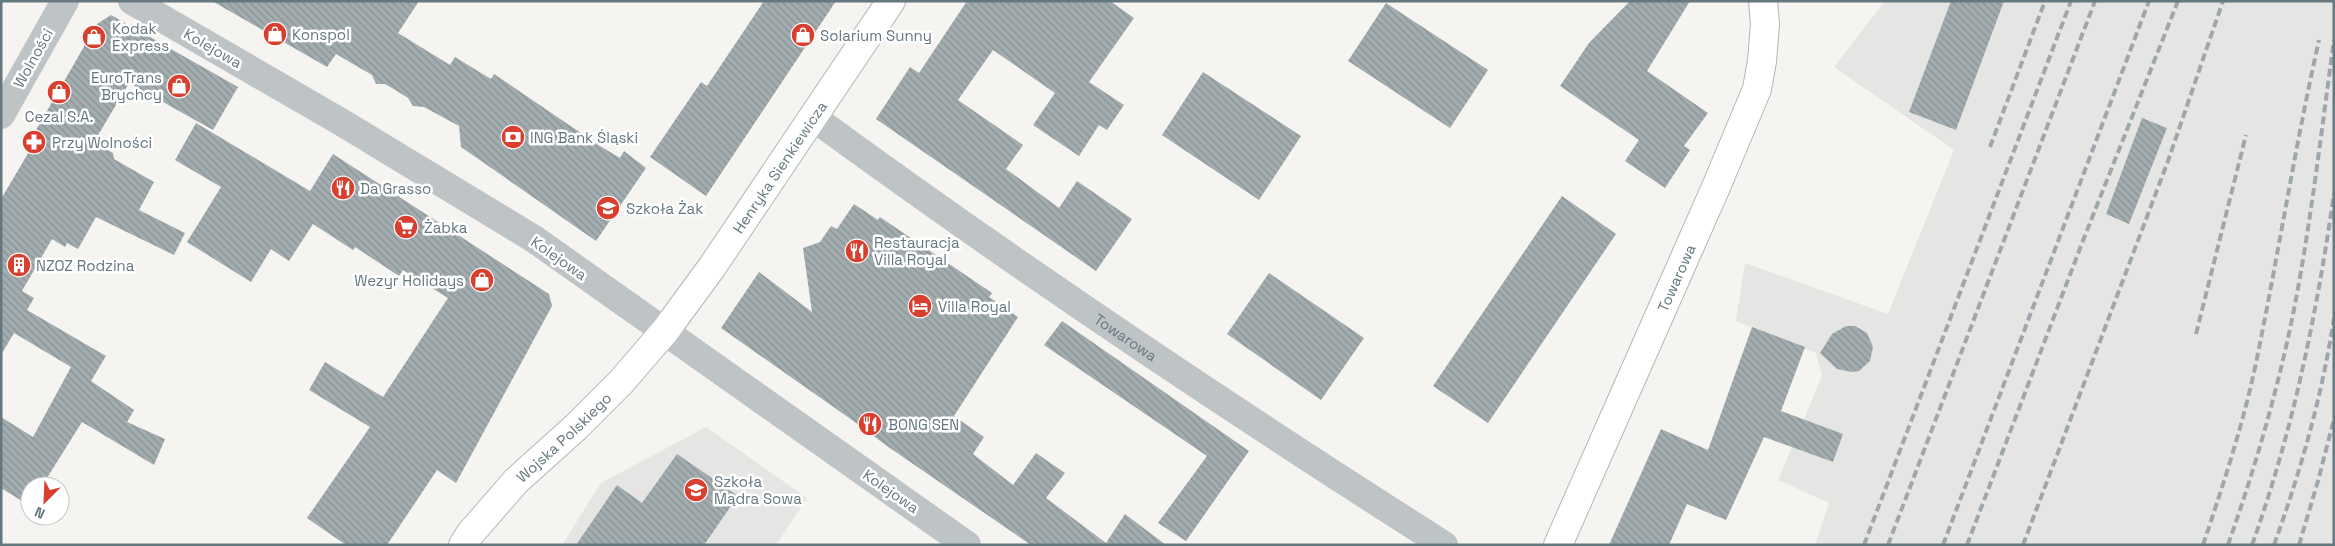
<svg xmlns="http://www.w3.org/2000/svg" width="2335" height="546" font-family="'Space Grotesk',sans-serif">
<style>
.built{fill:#e5e6e4}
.building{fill:url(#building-back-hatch)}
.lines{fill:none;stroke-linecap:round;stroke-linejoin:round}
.secondary-casing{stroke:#b0b7b9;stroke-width:30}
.street{stroke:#bec3c5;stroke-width:28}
.secondary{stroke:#fff;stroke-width:28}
.rail{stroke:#9fa7aa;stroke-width:4;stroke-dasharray:8 4;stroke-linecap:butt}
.labels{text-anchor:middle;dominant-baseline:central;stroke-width:5;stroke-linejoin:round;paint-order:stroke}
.poi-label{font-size:15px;fill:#657880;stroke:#fff;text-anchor:start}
.street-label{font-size:15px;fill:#657880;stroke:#fff}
</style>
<defs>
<pattern id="building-back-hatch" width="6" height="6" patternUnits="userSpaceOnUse" patternTransform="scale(1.25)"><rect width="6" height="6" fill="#a3adb0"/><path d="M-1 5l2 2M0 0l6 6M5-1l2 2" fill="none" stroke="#889294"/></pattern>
</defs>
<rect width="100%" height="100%" fill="#f5f4f1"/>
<!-- built -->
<path class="built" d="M1885 1H2334V545H1815L1829 503 1778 480 1822 376 1816 353 1736 321 1745 263 1888 314 1954 150 1834 67Z
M706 427 807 498 776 545H562L601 483Z"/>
<!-- building -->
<path class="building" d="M212 1H419L398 33 450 65 455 57 491 79 494 74 600 146 620 158 624 151 646 168 596 241 461 147 459 126 424 107 413 106 408 98 397 91 385 84H376L372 75 336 54 327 67Z
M764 1H836L706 196 650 157 701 82 707 86Z
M967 1H1110L1134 18 1089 82 1124 105 1107 130 1099 125 1079 156 1033 125 1055 93 993 50 958 100 1023 145 1006 169 1059 208 1077 181 1132 219 1096 271 876 119 910 67 919 73Z
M1630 1H1690L1647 71 1708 113 1684 146 1690 150 1665 188 1625 161 1639 140 1560 86 1589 43Z
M1951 1H2004L1956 130 1909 112Z
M1386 3 1488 70 1450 128 1348 61Z
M111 15 238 87 213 130 129 83 94 142 113 153 114 159 154 182 139 210 185 233 174 255 96 217 78 249 67 243 65 247 52 239 22 291 34 298 27 310 106 356 91 381 134 410 127 422 165 439 154 465 82 422 42 486H30V506L1 488V417L33 437 71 367 14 333 1 355V199L36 140 32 137 97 24Z
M1203 72 1301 136 1259 200 1162 135Z
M2142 118 2167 128 2129 224 2106 214Z
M196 123 310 191 333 154 549 294 552 306 456 483 437 470 387 545H346L307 518 370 427 309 390 325 362 383 397 448 298 403 270 399 276 355 247 353 250 313 224 289 261 271 249 251 282 187 242 221 187 175 160Z
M1562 196 1616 234 1488 423 1433 386Z
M854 204 878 220 880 217 992 293 989 297 1018 317 954 416 984 437 973 454 1013 485 1036 453 1065 473 1046 498 1106 543 1125 514 1166 545H1031L887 446 852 420 721 328 759 272 812 312 803 248 820 242 831 226 837 229Z
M1269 273 1364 338 1321 400 1227 334Z
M1062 321 1249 451 1186 541 1158 523 1207 456 1044 345Z
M1846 326H1855L1867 333 1873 347 1870 361 1859 371 1852 372 1837 369 1820 353 1832 334Z
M1752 327 1805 347 1781 411 1843 434 1833 462 1764 437 1726 520 1687 504 1669 545H1609L1661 429 1708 450Z
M677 454 738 496 704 545H576L617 485 642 503Z"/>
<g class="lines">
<!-- secondary casing -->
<g class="secondary-casing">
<g id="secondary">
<path id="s2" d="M463 545 470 534 516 481 576 427 621 382 665 331 712 267 891 1"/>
<path id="s3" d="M1558 545 1716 187 1757 89 1762 61 1765 24 1763 1"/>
</g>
</g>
<!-- street -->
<g class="street">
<path d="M132 1 341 122 534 239 967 545"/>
<path d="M1 115 65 1"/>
<path id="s1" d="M814 118C1019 268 1230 409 1444 545"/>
</g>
<!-- secondary -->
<use href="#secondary" class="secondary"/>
<!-- rail -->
<path class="rail" d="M1990 147 2045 1
M2196 334 2246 135
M1864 545 2071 1
M1888 545 2095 1
M1943 545 2149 1
M1967 545 2084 238 2178 1
M2023 545 2168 161 2223 1
M2203 545C2223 485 2243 425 2256 363 2278 256 2295 147 2319 40
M2228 545C2256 465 2280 383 2296 299 2312 214 2322 126 2334 40
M2252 545C2293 431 2317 313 2334 193
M2274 545C2301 470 2322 396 2334 318
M2299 545 2318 481 2334 419"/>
</g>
<!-- icons -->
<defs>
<g id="shop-disc" transform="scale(1.25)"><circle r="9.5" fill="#d83f2e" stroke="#fff"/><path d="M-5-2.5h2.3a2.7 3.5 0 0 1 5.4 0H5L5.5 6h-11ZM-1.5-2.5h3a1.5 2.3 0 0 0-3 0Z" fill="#fff"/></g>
<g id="bank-disc" transform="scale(1.25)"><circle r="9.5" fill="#d83f2e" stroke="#fff"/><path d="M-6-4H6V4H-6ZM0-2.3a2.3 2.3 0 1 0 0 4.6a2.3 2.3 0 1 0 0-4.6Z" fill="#fff"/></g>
<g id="pharmacy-disc" transform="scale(1.25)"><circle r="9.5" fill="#d83f2e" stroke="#fff"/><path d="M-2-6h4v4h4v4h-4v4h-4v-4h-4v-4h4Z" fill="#fff"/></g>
<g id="restaurant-disc" transform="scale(1.25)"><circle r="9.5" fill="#d83f2e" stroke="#fff"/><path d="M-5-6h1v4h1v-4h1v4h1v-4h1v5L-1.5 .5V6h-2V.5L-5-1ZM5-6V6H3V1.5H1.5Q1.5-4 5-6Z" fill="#fff"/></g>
<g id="school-disc" transform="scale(1.25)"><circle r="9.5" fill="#d83f2e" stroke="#fff"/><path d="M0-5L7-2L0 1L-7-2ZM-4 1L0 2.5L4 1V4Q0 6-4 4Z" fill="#fff"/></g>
<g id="supermarket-disc" transform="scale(1.25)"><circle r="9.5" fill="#d83f2e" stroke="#fff"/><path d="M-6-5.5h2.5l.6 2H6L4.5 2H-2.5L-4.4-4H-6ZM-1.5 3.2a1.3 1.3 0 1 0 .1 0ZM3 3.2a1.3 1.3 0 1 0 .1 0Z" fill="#fff"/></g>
<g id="building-disc" transform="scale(1.25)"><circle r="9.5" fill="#d83f2e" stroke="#fff"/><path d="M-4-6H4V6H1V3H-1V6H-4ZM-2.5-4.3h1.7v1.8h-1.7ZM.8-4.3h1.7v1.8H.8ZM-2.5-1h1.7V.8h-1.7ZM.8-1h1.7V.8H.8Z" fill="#fff"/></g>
<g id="hotel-disc" transform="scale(1.25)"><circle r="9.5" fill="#d83f2e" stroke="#fff"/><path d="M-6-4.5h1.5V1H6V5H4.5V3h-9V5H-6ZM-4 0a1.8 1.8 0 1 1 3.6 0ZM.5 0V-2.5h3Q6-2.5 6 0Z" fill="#fff"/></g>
</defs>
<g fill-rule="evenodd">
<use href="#shop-disc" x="275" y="34"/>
<use href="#shop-disc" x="803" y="35"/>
<use href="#shop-disc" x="94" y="37"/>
<use href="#shop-disc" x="179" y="86"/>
<use href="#shop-disc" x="59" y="92"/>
<use href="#bank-disc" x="513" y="137"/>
<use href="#pharmacy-disc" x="34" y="142"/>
<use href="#restaurant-disc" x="343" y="188"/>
<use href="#school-disc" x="608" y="208"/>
<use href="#supermarket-disc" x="406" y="227"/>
<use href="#restaurant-disc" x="857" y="251"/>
<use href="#building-disc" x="19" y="265"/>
<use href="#shop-disc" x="482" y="280"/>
<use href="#hotel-disc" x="920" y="306"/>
<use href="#restaurant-disc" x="870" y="424"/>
<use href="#school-disc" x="696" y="490"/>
</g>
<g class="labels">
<!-- poi labels -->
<g class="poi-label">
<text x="112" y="28">Kodak<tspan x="112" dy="17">Express</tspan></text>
<text x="292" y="34">Konspol</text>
<text x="820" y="35">Solarium Sunny</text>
<text x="162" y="77" text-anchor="end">EuroTrans<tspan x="162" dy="17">Brychcy</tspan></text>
<text x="59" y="116" text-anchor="middle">Cezal S.A.</text>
<text x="530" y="137">ING Bank Śląski</text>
<text x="52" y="142">Przy Wolności</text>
<text x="360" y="188">Da Grasso</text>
<text x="626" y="208">Szkoła Żak</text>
<text x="424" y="227">Żabka</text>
<text x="874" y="242">Restauracja<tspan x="874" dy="17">Villa Royal</tspan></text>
<text x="36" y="265">NZOZ Rodzina</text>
<text x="464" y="280" text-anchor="end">Wezyr Holidays</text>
<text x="938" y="306">Villa Royal</text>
<text x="888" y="424">BONG SEN</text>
<text x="714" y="481">Szkoła<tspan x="714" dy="17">Mądra Sowa</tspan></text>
</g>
<!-- street labels -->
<g class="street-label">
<text transform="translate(213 48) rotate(30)">Kolejowa</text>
<text transform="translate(33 58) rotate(-61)">Wolności</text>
<text stroke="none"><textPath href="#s2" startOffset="495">Henryka Sienkiewicza</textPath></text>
<text transform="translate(559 258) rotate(35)">Kolejowa</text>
<text stroke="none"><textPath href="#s3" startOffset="292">Towarowa</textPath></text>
<text stroke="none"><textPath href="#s1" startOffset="381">Towarowa</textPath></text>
<text stroke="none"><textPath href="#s2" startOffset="148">Wojska Polskiego</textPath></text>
<text transform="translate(891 491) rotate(35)">Kolejowa</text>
</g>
</g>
<!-- border -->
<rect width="2335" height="546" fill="none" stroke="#657880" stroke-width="5"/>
<!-- north arrow -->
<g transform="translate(45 501) rotate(204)"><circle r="24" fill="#ffffff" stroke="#c1c9cc"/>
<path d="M0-4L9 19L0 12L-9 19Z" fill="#d83f2e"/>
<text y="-8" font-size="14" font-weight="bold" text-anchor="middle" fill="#657880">N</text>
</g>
</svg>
